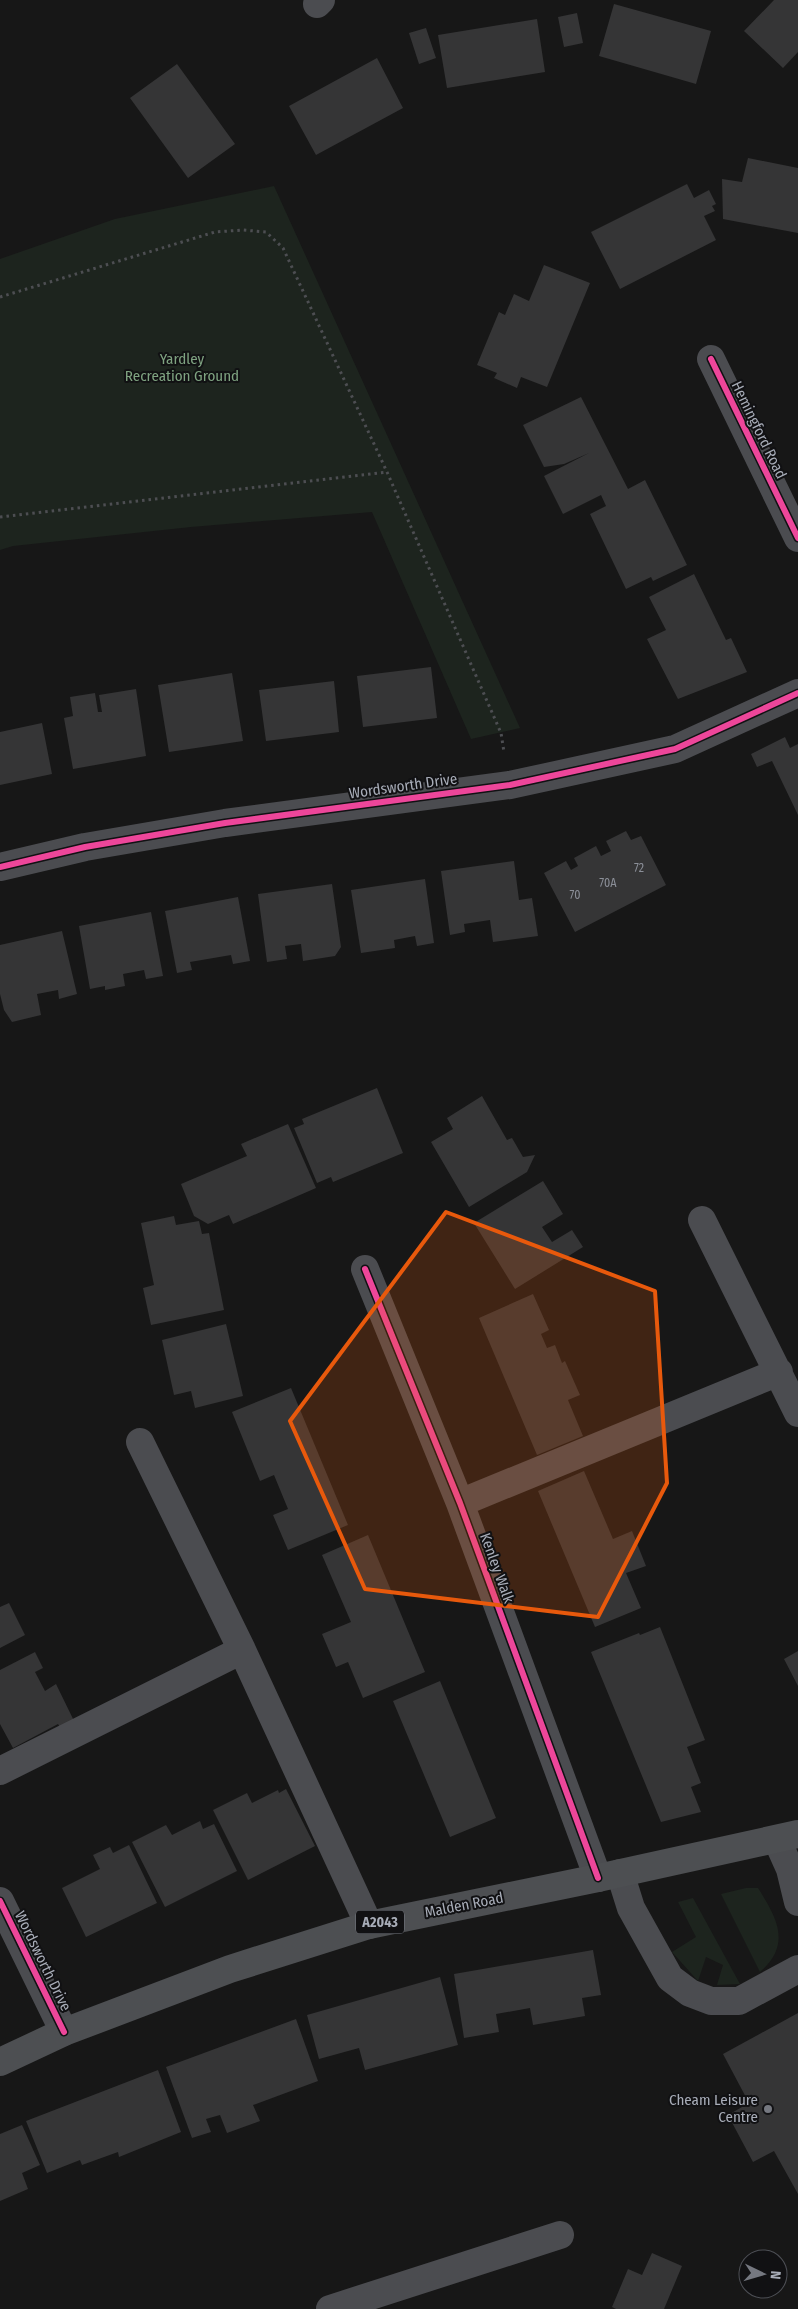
<svg xmlns="http://www.w3.org/2000/svg" width="798" height="2309" font-family="'Fira Sans Condensed',sans-serif">
<style>
.green{fill:#1d241e}
.building{fill:#353536}
.lines{fill:none;stroke-linecap:round;stroke-linejoin:round}
.path{stroke:#4d4e52;stroke-width:3;stroke-dasharray:2.5 4;stroke-linecap:butt}
.minor{stroke:#4b4c50;stroke-width:28}
.major{stroke:#4d4f52;stroke-width:28}
.cycleway-casing{stroke:#111113;stroke-width:9}
.cycleway{stroke:#ed469a;stroke-width:6}
.marked{fill:#e8590c;fill-opacity:0.2;stroke:#e8590c;stroke-width:4;stroke-linejoin:round}
.poi-dot{fill:#757880;stroke:#111113;stroke-width:2}
.labels{text-anchor:middle;dominant-baseline:central;stroke-width:4;stroke-linejoin:round;paint-order:stroke}
.number-label{font-size:12px;fill:#8b8f98}
.shield{fill:#111113;stroke:#7b7e86;stroke-width:1}
.shield-label{font-size:14px;font-weight:bold;fill:#a8adb8}
.park-label{font-size:15px;fill:#7fa381;stroke:#111113}
.street-label{font-size:15px;fill:#a8adb8;stroke:#111113}
.poi-label{font-size:15px;fill:#a8adb8;stroke:#111113;text-anchor:end}
</style>
<rect width="100%" height="100%" fill="#171717"/>
<!-- green -->
<path class="green" d="M274 186 520 728 471 739 372 512 191 527 13 546 0 550V259L115 219Z
M746 1888H758C777 1918 792 1944 760 1972L721 1894Z
M693 1898 740 1984 717 1985 723 1965 706 1957 698 1981 672 1952 696 1937 678 1902Z"/>
<!-- building -->
<path class="building" d="M774 0H798V52L783 68 744 31Z
M614 4 711 31 696 84 599 56Z
M577 13 583 43 564 47 558 17Z
M537 19 545 72 447 88 438 35Z
M426 28 436 58 419 64 409 33Z
M377 58 403 108 316 155 289 106Z
M177 64 235 144 188 178 130 98Z
M748 158 798 168V233L723 219 722 179 742 182Z
M687 184 694 198 709 190 716 204 712 206 715 211 704 216 716 240 620 289 591 232Z
M544 265 590 283 547 387 521 377 517 388 494 378 497 373 477 365 499 312 505 315 514 294 529 301Z
M581 397 628 489 645 480 687 565 653 581 651 577 626 589 590 514 606 506 601 495 563 514 544 476 589 453 564 464 544 467 523 425Z
M694 574 726 640 731 638 747 672 678 699 647 639 666 630 649 597Z
M431 667 437 718 363 727 357 676Z
M232 673 243 741 169 752 158 685Z
M334 681 339 732 266 741 259 690Z
M136 689 146 756 73 769 64 718 73 716 70 697 95 693 98 712H102L99 695Z
M42 723 52 774 0 785V732Z
M785 737 790 748 798 744V815L772 761 757 767 751 754Z
M626 831 631 840 641 836 666 885 575 932 544 873 566 861 571 870 578 866 574 858 596 846 601 856 611 851 606 841Z
M514 861 519 900 532 898 538 936 493 942 490 920 464 924 465 932 450 935 441 871Z
M425 879 434 943 417 946 415 936 394 940 395 948 361 953 351 890Z
M332 884 341 947 335 956 303 961 301 944 285 946 287 959 267 962 258 894Z
M238 897 250 961 233 964 231 955 190 962 192 970 177 973 165 911Z
M151 912 163 976 146 979 144 970 123 974 125 986 105 990V986L90 989 79 926Z
M62 931 77 994 59 999 58 990 37 994 41 1015 12 1022 4 1010 0 994V945Z
M377 1088 403 1153 333 1182 331 1177 317 1183 294 1128 304 1124 302 1119Z
M482 1096 507 1140 512 1138 523 1157 535 1155 527 1172 469 1207 431 1142 453 1129 447 1118Z
M288 1124 316 1188 233 1224 229 1215 208 1224 194 1216 181 1184 247 1156 241 1144Z
M543 1181 563 1214 542 1227 552 1242 572 1230 583 1247 515 1289 474 1223Z
M174 1216 176 1225 199 1221 202 1234 209 1233 224 1310 151 1325 143 1288 154 1285 141 1223Z
M533 1294 549 1330 541 1334 547 1348 555 1345 562 1363 565 1361 580 1395 568 1400 583 1436 537 1455 479 1318Z
M226 1324 243 1396 195 1408 191 1391 174 1395 162 1340Z
M291 1388 348 1525 288 1550 273 1515 288 1509 274 1475 260 1481 232 1412Z
M584 1471 613 1539 632 1531 646 1566 626 1573 641 1608 595 1627 538 1491Z
M368 1535 425 1672 363 1698 348 1662 336 1667 322 1634 351 1622 322 1555Z
M9 1603 25 1635 0 1648V1607Z
M660 1627 705 1740 687 1747 701 1783 691 1787 701 1812 661 1822 591 1652 639 1633 640 1635Z
M798 1651V1686L784 1659Z
M35 1652 43 1668 35 1672 45 1691 56 1684 76 1725 62 1731 58 1724 13 1748 0 1724V1670Z
M440 1681 496 1818 450 1837 393 1701Z
M286 1789 315 1846 248 1880 213 1810 247 1793 252 1803 278 1790 279 1793Z
M200 1821 203 1829 214 1824 237 1871 165 1907 132 1842 166 1825 172 1835Z
M129 1845 157 1903 86 1937 62 1888 100 1869 93 1855 110 1847 113 1853Z
M593 1950 601 1995 582 1998 585 2016 533 2025 530 2008 496 2014 499 2032 464 2038 454 1974Z
M440 1977 458 2045 365 2070 359 2048 319 2059 307 2015Z
M798 2013V2194L774 2151 753 2162 728 2115 749 2103 723 2054Z
M296 2019 318 2081 253 2105 260 2121 227 2133 220 2115 206 2119 211 2132 192 2138 166 2067Z
M158 2070 181 2132 119 2157 118 2152 82 2165 80 2160 47 2173 26 2121Z
M22 2125 40 2165 22 2173 28 2189 0 2201V2134Z
M652 2253 682 2266 664 2309H616L612 2307 628 2269 642 2275Z"/>
<g class="lines">
<!-- path -->
<path class="path" d="M0 297 215 232 243 230 266 232 283 248 387 472 501 733 504 752
M0 517 387 472"/>
<!-- minor -->
<path class="minor" d="M317 4 321 0
M711 359 798 538
M0 867 85 847 225 823 510 785 675 749 798 693
M702 1220 798 1413
M365 1269 460 1503 598 1878
M140 1442 242 1650 369 1925
M460 1503 779 1372
M0 1771 242 1650
M777 1840 790 1869 798 1902
M620 1873 631 1908 670 1978 690 1993 711 2001H739L798 1969
M0 1901 64 2032
M330 2309 560 2235"/>
<!-- major -->
<path class="major" d="M0 2062 64 2032 230 1969 369 1925 598 1878 798 1834"/>
<!-- cycleway casing -->
<g class="cycleway-casing">
<path id="cycleway" d="M711 359 798 538
M0 867 85 847 225 823 510 785 675 749 798 693
M365 1269 460 1503 598 1878
M0 1901 64 2032"/>
</g>
<!-- cycleway -->
<use href="#cycleway" class="cycleway"/>
</g>
<!-- marked area -->
<path class="marked" d="M446 1212 655 1291 667 1483 598 1617 365 1589 290 1421Z"/>
<!-- markers -->
<circle class="poi-dot" cx="768" cy="2109" r="5"/>
<g class="labels">
<!-- number labels -->
<g class="number-label">
<text x="639" y="868">72</text>
<text x="608" y="883">70A</text>
<text x="575" y="895">70</text>
</g>
<!-- shield labels -->
<rect class="shield" x="356" y="1910.5" width="48" height="23" rx="4"/>
<g class="shield-label">
<text x="380" y="1922">A2043</text>
</g>
<!-- park labels -->
<g class="park-label">
<text x="182" y="359">Yardley<tspan x="182" dy="17">Recreation Ground</tspan></text>
</g>
<!-- street labels -->
<g class="street-label">
<text transform="translate(759 430) rotate(64)">Hemingford Road</text>
<text transform="translate(403 786) rotate(-8)">Wordsworth Drive</text>
<text transform="translate(497 1568) rotate(70)">Kenley Walk</text>
<text transform="translate(464 1905) rotate(-11)">Malden Road</text>
<text transform="translate(43 1961) rotate(64)">Wordsworth Drive</text>
</g>
<!-- poi labels -->
<g class="poi-label">
<text x="758" y="2100">Cheam Leisure<tspan x="758" dy="17">Centre</tspan></text>
</g>
</g>
<!-- north arrow -->
<g transform="translate(763 2274) rotate(95)"><circle r="24" fill="#111113" stroke="#4d4f55"/>
<path d="M0-4L9 19L0 12L-9 19Z" fill="#757880"/>
<text y="-8" font-size="14" font-weight="bold" text-anchor="middle" fill="#a8adb8">N</text>
</g>
</svg>
